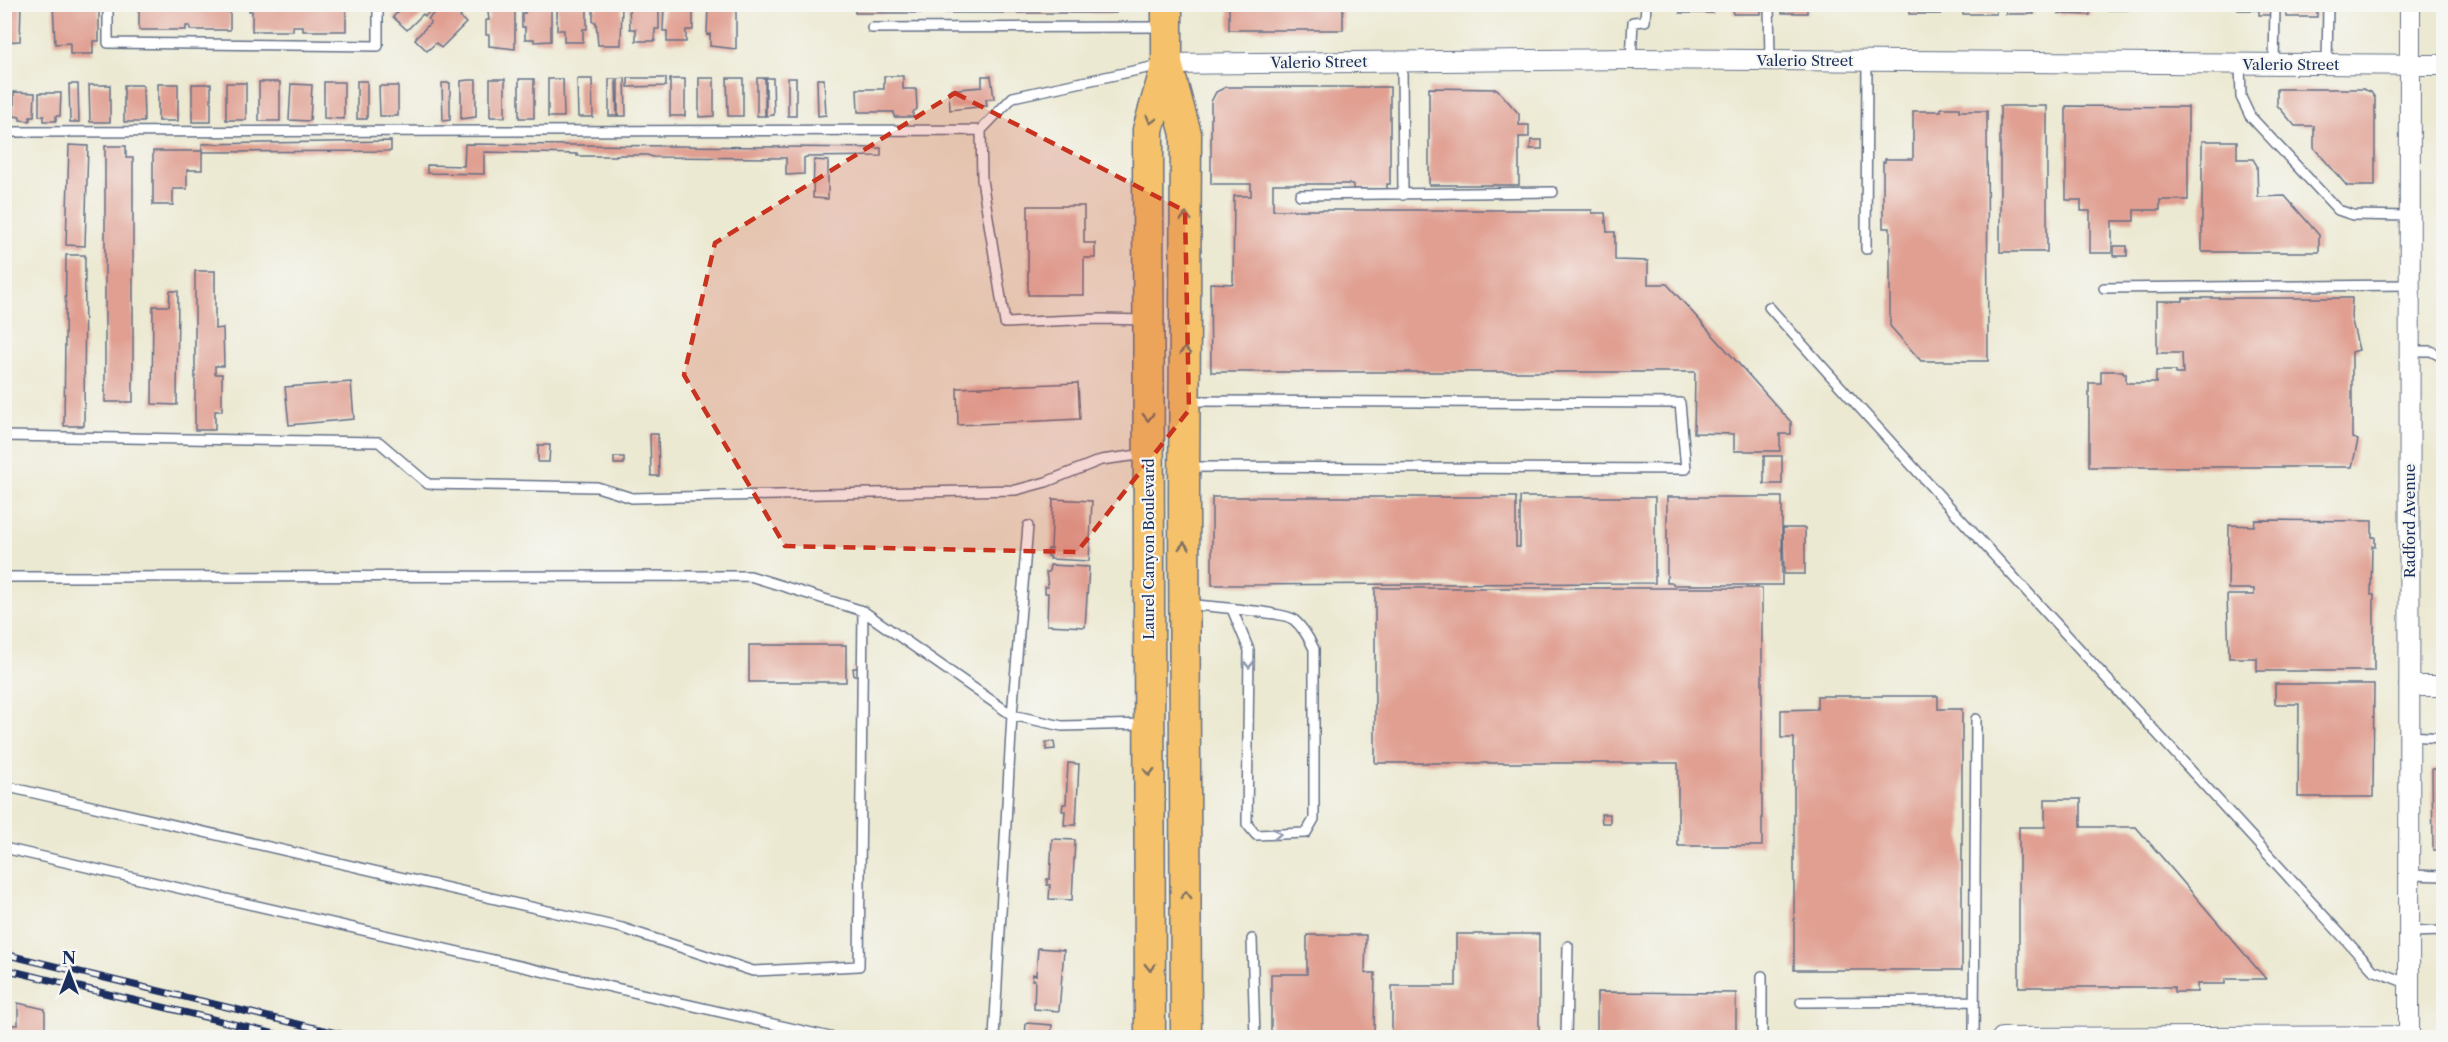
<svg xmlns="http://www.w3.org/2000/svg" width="2448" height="1042" font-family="'Libre Caslon Text',serif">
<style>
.building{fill:#e09f91}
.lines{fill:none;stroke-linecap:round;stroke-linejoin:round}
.service-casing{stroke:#647087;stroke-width:12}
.minor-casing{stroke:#647087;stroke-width:22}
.primary-casing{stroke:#647087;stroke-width:33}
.service{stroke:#fff;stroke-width:9}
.minor{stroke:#fff;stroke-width:20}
.primary{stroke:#f5c16b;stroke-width:30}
.rail-casing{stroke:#1b2f5e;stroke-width:7}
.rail{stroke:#f6f6f2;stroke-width:4.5;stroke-dasharray:14;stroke-linecap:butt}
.oneway{stroke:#7d7164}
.oneway2{stroke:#8d97ae}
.marked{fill:#c8321e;fill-opacity:0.2;stroke:#c8321e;stroke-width:4.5;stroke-dasharray:12 8;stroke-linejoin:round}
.labels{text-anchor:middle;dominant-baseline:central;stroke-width:4.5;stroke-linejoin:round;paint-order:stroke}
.street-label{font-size:15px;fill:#1b2f5e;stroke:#f6f6f2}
</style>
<rect width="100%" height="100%" fill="#f6f6f2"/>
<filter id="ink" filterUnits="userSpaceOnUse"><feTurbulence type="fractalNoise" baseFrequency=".0167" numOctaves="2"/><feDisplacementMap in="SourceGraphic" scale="12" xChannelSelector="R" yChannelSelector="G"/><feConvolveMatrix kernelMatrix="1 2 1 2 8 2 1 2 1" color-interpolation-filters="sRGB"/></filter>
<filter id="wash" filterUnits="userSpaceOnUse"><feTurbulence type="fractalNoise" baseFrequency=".008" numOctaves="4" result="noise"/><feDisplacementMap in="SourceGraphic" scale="24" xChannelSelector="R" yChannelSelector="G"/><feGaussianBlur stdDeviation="1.35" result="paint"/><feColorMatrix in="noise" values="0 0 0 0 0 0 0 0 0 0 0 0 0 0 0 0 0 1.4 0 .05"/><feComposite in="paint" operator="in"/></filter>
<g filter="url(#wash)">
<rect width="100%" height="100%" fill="#ece9d2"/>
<g id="blocks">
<!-- building -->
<path class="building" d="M4 4H21L20 41 4 42Z
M53 4H99V41H93V54H70V43L55 44Z
M137 4H233V11H230V30H190V26H186V30H139V11H137Z
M249 4H346V31H303V26H293V31H252V11H249Z
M397 4H437L425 16 423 14 407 30 393 17 400 10 395 6Z
M443 4H472L460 17 466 23 441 48 436 43 427 51 415 39 431 22 428 19Z
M487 4H515V49L489 46V35H486V20H489Z
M523 4H551V41L534 42V39H525V27H522V13H525Z
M566 4H587V29H583V42H564V30H557V6Z
M597 4H622L621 45H598L596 22H593V8H597Z
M659 4V29H655V41H636V29H630L629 5Z
M664 4 693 6V30H686V42H667V31H663Z
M708 4H736V49L710 46V34L707 35Z
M855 4H1116V13H855Z
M1229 4H1343V30H1229Z
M1680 4H1713V13H1680Z
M1733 4H1761V14H1733Z
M1782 4H1807V13H1782Z
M1909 4H1941L1943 12 1941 14H1909Z
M1963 4H1996V14H1963Z
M2006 4H2034V14H2006Z
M2059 4H2090V15L2059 14Z
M2096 4H2128V10H2096Z
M2238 4H2270V15H2259V10H2238Z
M2286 4H2317V17H2286Z
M884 76H903V89H916L917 109 913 112V117H894V112H858L857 89H884Z
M982 76H991L994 99H986L987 106 950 110 949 90 982 87Z
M625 78 626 116H618V79Z
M628 78H666V86L628 87Z
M699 78H714V116L699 117Z
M727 78H743V116H728Z
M757 78H765V116H757Z
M766 78H773L774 115 766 116Z
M788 78H796V116H788Z
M490 79H505V117H490Z
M519 79H534V118H519Z
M548 79H563L564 117H548Z
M577 79H592L593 117H578Z
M609 79H616L617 116H609Z
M670 79H685V116H670Z
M817 79H824L826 115 818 116Z
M468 80H476V117L461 119V81Z
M357 81H367V119H357Z
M259 82H280V121H259Z
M324 82H344V119L324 118Z
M226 83H246V120H226Z
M442 83H450V120L443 121Z
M69 84H78L79 122H70Z
M158 84H178V121H158Z
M192 84H211V122H192Z
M291 84 312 85 310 121 289 120Z
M89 85H110V122H90Z
M124 85H143L144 122H124Z
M379 86H398V116H380Z
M1226 87H1390V184H1387V189H1353V184H1273V210H1592V213H1605L1607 232H1615V260L1648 261V284H1667L1791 422V434H1780V451H1734V434L1694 433 1695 372H1211L1210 283 1233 284 1234 196H1251V184H1211V102L1216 92Z
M1429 88 1497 89 1519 114V125H1529V137H1519V185H1429Z
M2277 89H2363L2371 92 2375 98V186H2347L2314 148V126H2295L2277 105Z
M14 92 35 93 34 117H30V121L20 120V117L14 116Z
M39 93H61L60 116H56V121H44V116H39Z
M2000 106H2047V252H2000Z
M2066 106 2188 107V200H2160V210H2134V221H2112V253H2090V211H2081V200H2066Z
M1941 108H1959V111H1987L1988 361H1921L1890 326V228H1883V162H1885V159H1913V111H1941Z
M1531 140H1542V149H1530Z
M391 141V151L202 152V144Z
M2202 141H2237V159H2253L2257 166 2258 197 2285 196 2319 235V252H2202Z
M465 144 881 148V156L806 157 804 158V174L786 175V158L653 157 647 155H616V156H577V154L484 152V174L427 173V165L464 166Z
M69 145 88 146 85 246 66 245Z
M105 146H126V158H133V402H105Z
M153 151H202V170H187V189H173V205H153Z
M814 160 828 161V199L813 198Z
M1028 206H1084V243H1095V258H1084V295H1028Z
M2114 246H2127V256H2114Z
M66 255H85L84 426H64Z
M195 271H215V329L223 328 224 366H215V374H222V411H215V430H195Z
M170 291H178L177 405 152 404 153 306H169Z
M2183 298H2352L2351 317 2359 350 2352 352V438L2358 440 2352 467H2089V383H2101V371H2123V373H2126V383H2156V371H2176V374H2183L2182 353H2157V301H2183Z
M351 382 354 419 289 425 285 387Z
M1078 383 1080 419 958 425 957 388Z
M650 434H658L659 476H651Z
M538 445H550L549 462H538Z
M1764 456H1782V484H1764Z
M614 457H624V464H614Z
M1212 497H1516V547H1520V497H1655V583L1212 585Z
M1667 497H1782V585H1673V583H1667Z
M1053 499 1092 501 1089 561 1050 559V556H1047L1048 549H1051Z
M2255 520 2372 521V537H2375V546H2372L2371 595H2374V671H2257V658H2229L2227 595H2254V589H2228L2229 525 2254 526Z
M1783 528H1805V574H1784Z
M1050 565 1089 567 1085 627 1047 625 1048 593H1045V587H1048L1046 572H1049Z
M1375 588H1762V846H1678V763H1375Z
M749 645H846V682H749Z
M853 668H861V676H854Z
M2275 684H2374L2373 797H2298L2299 704H2275Z
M1817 696H1938V709H1962V970H1794V738H1781V710L1817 709Z
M1046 742H1054L1055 749 1046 750Z
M1068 763 1079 764 1076 825H1064L1065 811H1062L1063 804H1066Z
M2432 769H2444V850H2433Z
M2045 799H2081V827H2136L2266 979H2225V984H2197V992H2174V987H2019V827H2045Z
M1601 814H1610V823H1602Z
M1052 839 1075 840 1072 900 1049 899 1050 885H1047V879H1050Z
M1456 934H1539V1038H1392V986H1456Z
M1307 935H1366L1365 973H1375L1374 1038H1271V974H1307Z
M1038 948 1064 950 1059 1011 1034 1009 1035 980H1032L1033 974 1036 975Z
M1597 992 1736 993V1038H1597Z
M18 1003 45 1009V1038H5V1025H18Z
M1026 1023 1052 1025 1051 1038H1025Z"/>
</g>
</g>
<g filter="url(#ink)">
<use href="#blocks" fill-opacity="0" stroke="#647087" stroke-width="1.5"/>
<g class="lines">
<!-- service casing -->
<g class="service-casing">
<path id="service" d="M108 4V43L378 46V4
M1769 4 1770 60
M872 28 1164 27
M1631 59 1633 22 1645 21 1646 4
M1402 62 1403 195
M2240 64 2241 97 2250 116 2338 210 2353 215 2409 216
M2274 64 2275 4
M2327 65 2328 4
M981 130 982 180 1005 323 1099 319 1146 320
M4 132 981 130 1013 97 1161 65
M1300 195 1553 192
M1866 249 1867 61
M2104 288 2409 285
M1769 307C1968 530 2172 748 2373 970L2409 984
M2409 351H2431L2444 358
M4 436 379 442 428 484 597 487 632 498 1016 490 1046 482 1101 460 1146 454
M1187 467 1686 469 1680 403 1189 401
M4 577 750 576 863 611 1012 715 1028 526
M1187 604C1204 606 1283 612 1293 619 1303 627 1309 638 1314 649V819L1306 833 1256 835 1247 824 1249 650 1232 609
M2409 736 2444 738
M4 786 622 928 753 971 859 966 863 611
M4 848 834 1038
M2409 875 2444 876
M2409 932 2444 931
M1252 939 1255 1038
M1762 976V1038
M1801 1002 1974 1001
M994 1038 1012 715 1062 726 1147 724
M1566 1038 1568 946
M1974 1038 1976 719"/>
</g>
<!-- minor casing -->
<g class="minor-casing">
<path id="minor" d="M1167 64 1631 59 2444 65
M2409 686H2444
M2002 1038 2409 1036
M2409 1038 2410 4"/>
</g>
<!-- primary casing -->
<g class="primary-casing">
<path id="primary" d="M1167 4V64L1186 134 1184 497 1186 1038
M1150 1038 1148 130 1167 64"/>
</g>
<!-- service -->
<use href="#service" class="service"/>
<!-- minor -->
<use href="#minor" class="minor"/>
<!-- primary -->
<use href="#primary" class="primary"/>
<!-- rail casing -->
<g class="rail-casing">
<path id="rail" d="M4 954 357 1038
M4 969 292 1038"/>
</g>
<!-- rail -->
<use href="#rail" class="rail"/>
</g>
<!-- one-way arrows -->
<defs><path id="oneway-chevron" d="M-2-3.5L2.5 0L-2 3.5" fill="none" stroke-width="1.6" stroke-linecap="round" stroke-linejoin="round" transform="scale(1.5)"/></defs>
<g class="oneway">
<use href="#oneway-chevron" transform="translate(1151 120) rotate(106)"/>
<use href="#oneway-chevron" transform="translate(1186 217) rotate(-90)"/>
<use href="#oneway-chevron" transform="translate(1185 351) rotate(-90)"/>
<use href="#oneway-chevron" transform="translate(1148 417) rotate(90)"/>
<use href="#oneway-chevron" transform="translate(1184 546) rotate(-90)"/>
<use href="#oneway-chevron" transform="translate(1149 772) rotate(90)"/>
<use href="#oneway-chevron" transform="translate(1186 895) rotate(-90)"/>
<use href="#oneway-chevron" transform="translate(1150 967) rotate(90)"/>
</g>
<g class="oneway2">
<use href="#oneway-chevron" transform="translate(1249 664) rotate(91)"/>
<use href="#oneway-chevron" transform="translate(1277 834) rotate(-2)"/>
</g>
</g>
<!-- marked area -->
<path class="marked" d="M955 93 1185 211 1189 410 1077 552 785 546 684 375 715 243Z"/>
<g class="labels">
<!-- street labels -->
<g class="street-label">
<text x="1805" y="60">Valerio Street</text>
<text transform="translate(1319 62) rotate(-1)">Valerio Street</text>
<text x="2291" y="64">Valerio Street</text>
<text transform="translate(2409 521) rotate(-90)">Radford Avenue</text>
<text transform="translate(1148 549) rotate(-90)">Laurel Canyon Boulevard</text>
</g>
</g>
<!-- margin -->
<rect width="2448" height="1042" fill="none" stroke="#f6f6f2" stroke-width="24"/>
<!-- north arrow -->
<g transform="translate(69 973)" stroke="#f6f6f2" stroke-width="4.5" paint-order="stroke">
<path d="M0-4.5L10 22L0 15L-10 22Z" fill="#1b2f5e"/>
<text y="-9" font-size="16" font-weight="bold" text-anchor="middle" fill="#1b2f5e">N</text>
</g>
</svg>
